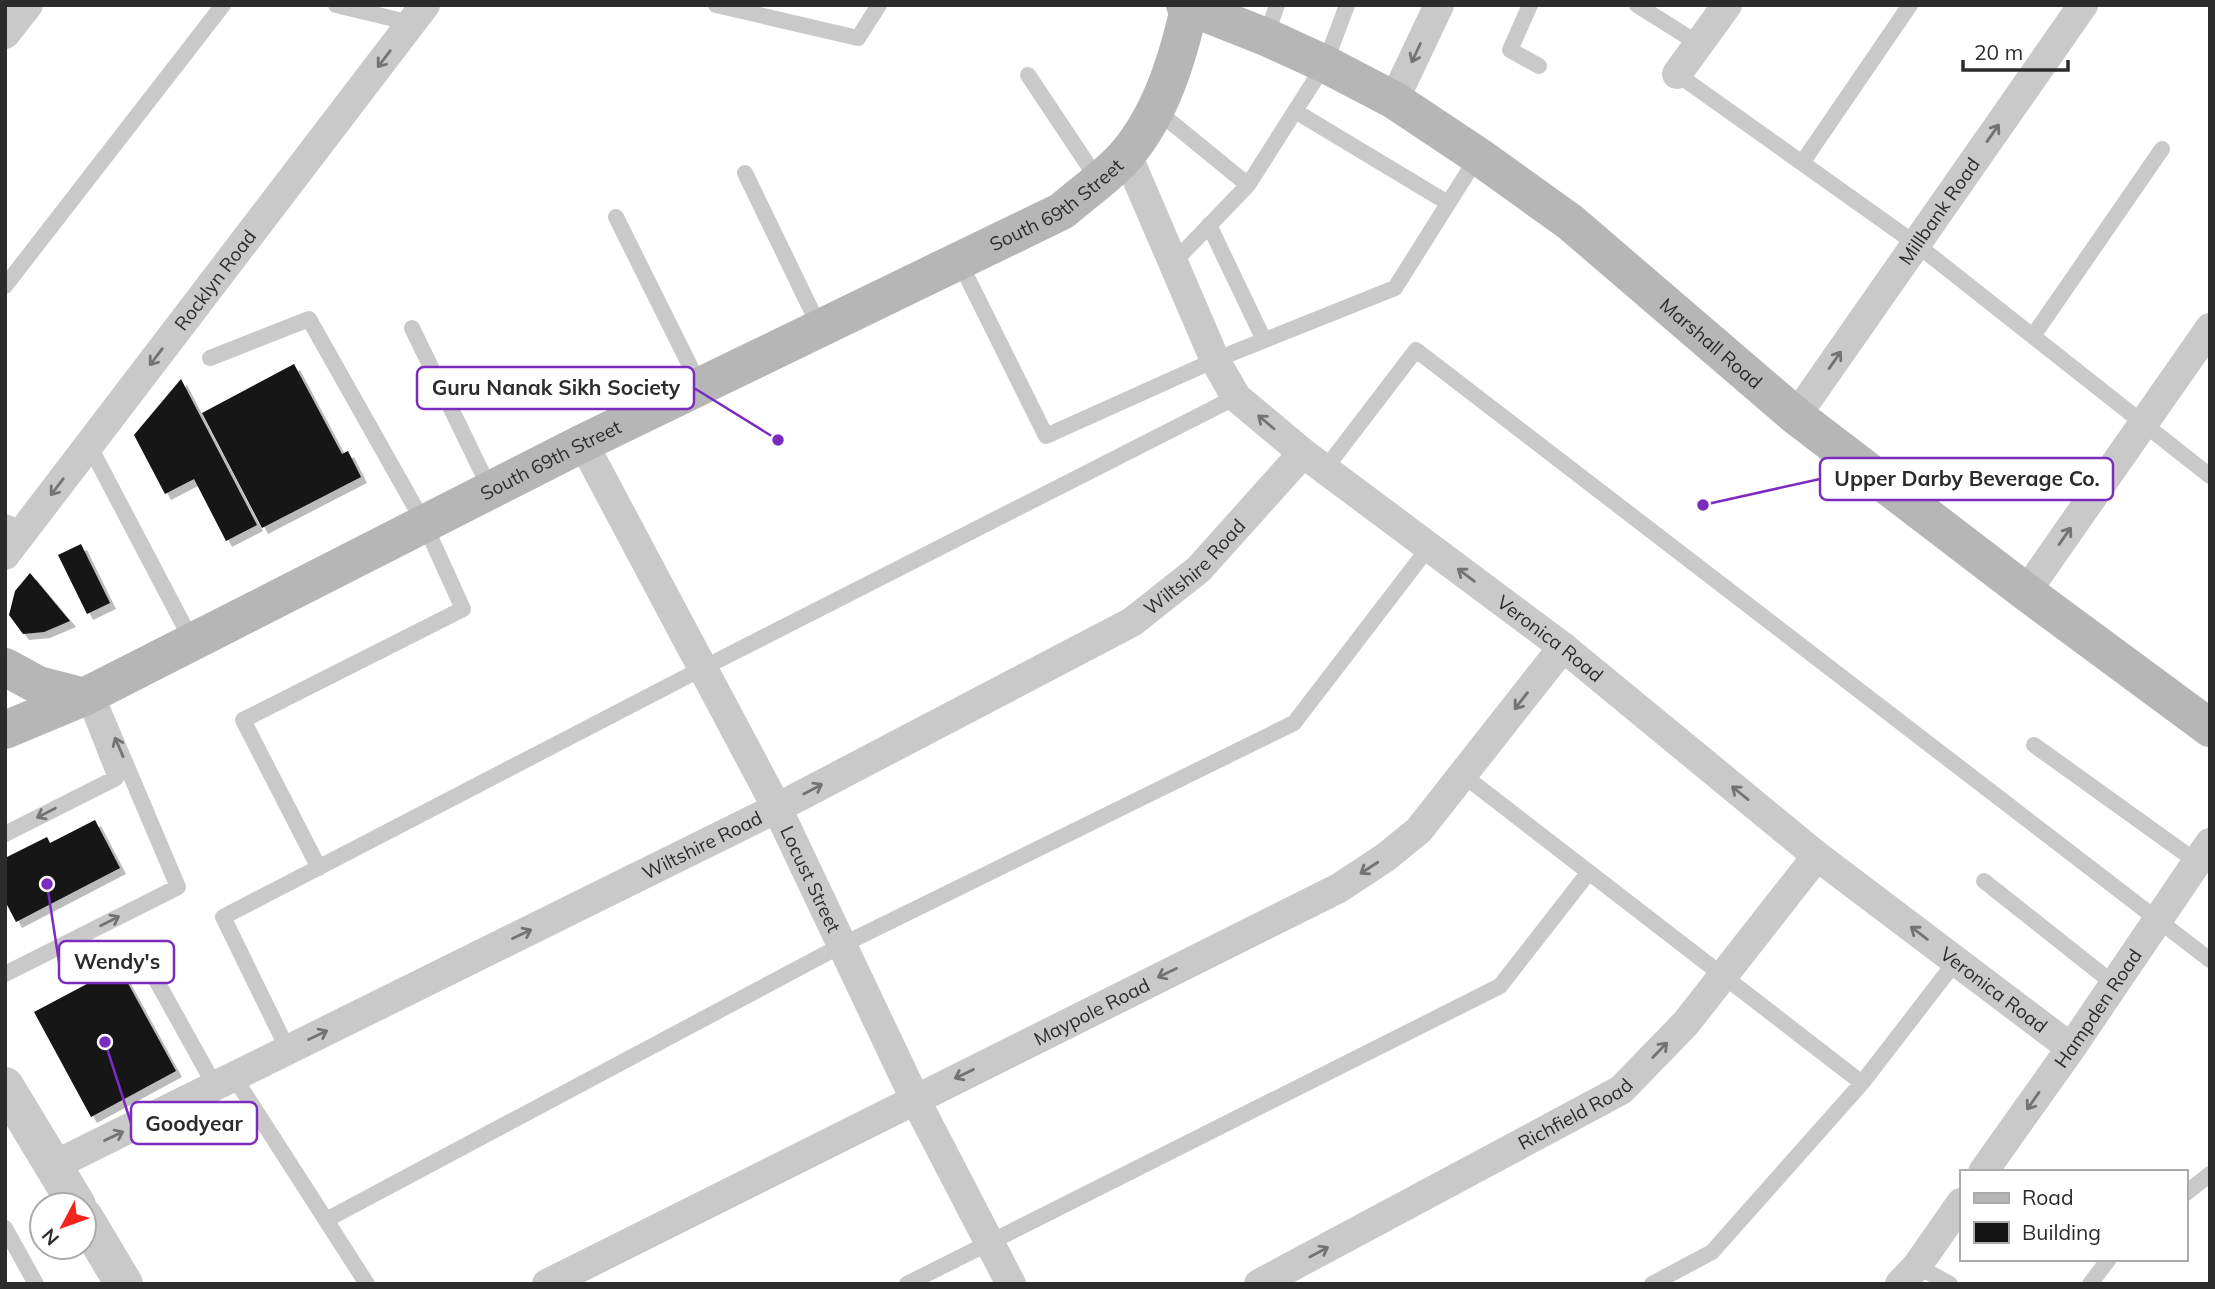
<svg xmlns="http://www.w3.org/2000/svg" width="2215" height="1289" viewBox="0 0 2215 1289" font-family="Mulish,sans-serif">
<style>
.building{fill:#131313;filter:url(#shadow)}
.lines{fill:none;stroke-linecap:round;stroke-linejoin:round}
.service{stroke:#c9c9c9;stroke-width:16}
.minor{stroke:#c9c9c9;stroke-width:30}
.tertiary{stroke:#c9c9c9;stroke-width:38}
.secondary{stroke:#b6b6b6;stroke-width:38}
.oneway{stroke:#737373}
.labels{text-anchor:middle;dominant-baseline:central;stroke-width:7;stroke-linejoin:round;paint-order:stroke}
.street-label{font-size:19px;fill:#2c2c2c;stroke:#fff}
.leader{fill:none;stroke:#7b2cbf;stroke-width:2.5}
.callout-dot{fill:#7b2cbf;stroke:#fff;stroke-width:2.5}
.callout{fill:#fff;stroke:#7b2cbf;stroke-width:2.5}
.callout-label{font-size:21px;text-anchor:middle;font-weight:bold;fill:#2c2c2c}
</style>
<defs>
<filter id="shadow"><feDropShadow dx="6" dy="6" stdDeviation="0" flood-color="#0004"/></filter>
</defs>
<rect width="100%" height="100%" fill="#fff"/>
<!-- building -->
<path class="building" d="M294,364l48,90 6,-3 13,26 -99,51 -60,-115z
M181,379l76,146 -31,16 -32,-62 -29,15 -31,-59z
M81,544l29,59 -23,11 -29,-59z
M30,573l40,48 -26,11 -21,2 -14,-19 6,-24z
M95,820l25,48 -104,54 -11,-21v-43l42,-21 3,6z
M119,967l57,104 -85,46 -57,-105z"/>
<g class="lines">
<!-- service -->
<path class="service" d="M336,5l75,18
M716,5l142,33 21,-33
M1530,5l-20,45 29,16
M1637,5l62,39
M1266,37l11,-32
M1677,74l239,170 294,232
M1028,75l70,105
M1155,109l93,76
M1295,111l153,92
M1802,163l108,-158
M745,173l75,155
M616,217l84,169
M1209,225l55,115
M959,261l87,175 169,-76 180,-72 83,-132
M1173,263l75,-78 77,-121 22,-59
M5,286l218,-281
M412,328l78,161
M2033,336l129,-187
M210,358l99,-39 115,204 39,86 -220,111 76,148
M89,445l103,196
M1325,469l91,-119 794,610
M5,522l20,8
M2034,745l163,117
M1463,775l399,308
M5,834l111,-56 -32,-81
M1984,881l130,103
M150,969l65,117
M5,974l173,-87 -83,-196
M288,1050l-65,-133 480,-249 533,-271
M234,1077l133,207
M2185,1194l25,-20
M326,1220l516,-275 452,-222 135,-176
M5,1228l31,56
M1917,1266l33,18
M907,1284l593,-298 89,-114
M1652,1284l60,-32 150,-169 94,-122
M2090,1284l19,-25"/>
<!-- minor -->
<g class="minor">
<path d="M5,34l23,-29"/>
<path d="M1677,74l50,-69"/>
<path d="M1394,100l45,-95"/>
<path id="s1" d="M1127,155l88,205 21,37 67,56 260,194 254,209 254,192"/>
<path id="s2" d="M1796,416l287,-411"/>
<path id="s3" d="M583,443l194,365 138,291 96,185"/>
<path id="s4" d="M5,555l420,-550"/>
<path d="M2026,592l184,-264"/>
<path id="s5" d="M53,1166l724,-358 355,-186 67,-53 104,-116"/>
<path id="s6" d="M1983,1172l88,-124 139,-205"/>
<path id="s7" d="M547,1284l792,-396 47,-31 33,-27 144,-183"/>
<path id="s8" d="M1259,1284l362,-194 65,-67 131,-167"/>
<path d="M1900,1284l17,-18 44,-63"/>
</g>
<!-- tertiary -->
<path class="tertiary" d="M5,1086l72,119
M84,1217l40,67"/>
<!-- secondary -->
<g class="secondary">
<path id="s9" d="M1185,5l81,32 59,27 69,36 84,56 92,66 226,194 230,176 184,136"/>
<path d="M5,667l33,18 46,12"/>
<path id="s10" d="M5,730l79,-33 499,-254 479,-232c18,-16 51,-39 65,-57 35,-42 51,-97 63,-149"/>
</g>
</g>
<!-- one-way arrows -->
<defs><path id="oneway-shaft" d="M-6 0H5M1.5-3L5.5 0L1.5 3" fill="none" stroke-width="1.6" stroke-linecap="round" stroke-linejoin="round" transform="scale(1.75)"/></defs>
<g class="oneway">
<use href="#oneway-shaft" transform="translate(1416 53) rotate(115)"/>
<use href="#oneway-shaft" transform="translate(384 59) rotate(127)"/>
<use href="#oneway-shaft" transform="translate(1993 133) rotate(-55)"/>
<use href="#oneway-shaft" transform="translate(156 357) rotate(127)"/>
<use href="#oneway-shaft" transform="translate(1835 360) rotate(-55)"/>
<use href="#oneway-shaft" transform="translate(1266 422) rotate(-140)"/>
<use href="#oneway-shaft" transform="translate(57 487) rotate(127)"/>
<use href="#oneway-shaft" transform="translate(2065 536) rotate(-55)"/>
<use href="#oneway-shaft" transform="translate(1466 575) rotate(-143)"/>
<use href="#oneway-shaft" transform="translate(1521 701) rotate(128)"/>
<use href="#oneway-shaft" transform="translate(119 747) rotate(-113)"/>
<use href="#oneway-shaft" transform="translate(813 789) rotate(-28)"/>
<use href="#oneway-shaft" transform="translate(1740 793) rotate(-141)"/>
<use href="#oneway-shaft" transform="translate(46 813) rotate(153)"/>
<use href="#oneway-shaft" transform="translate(1369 868) rotate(147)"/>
<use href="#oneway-shaft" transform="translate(110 921) rotate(-27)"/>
<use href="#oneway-shaft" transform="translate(1919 933) rotate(-143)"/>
<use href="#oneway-shaft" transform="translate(522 934) rotate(-26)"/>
<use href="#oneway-shaft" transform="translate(1167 973) rotate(154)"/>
<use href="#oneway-shaft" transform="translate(318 1035) rotate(-26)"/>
<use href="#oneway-shaft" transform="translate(1660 1050) rotate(-46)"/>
<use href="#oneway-shaft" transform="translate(964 1074) rotate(154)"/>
<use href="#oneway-shaft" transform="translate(2033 1101) rotate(125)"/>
<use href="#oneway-shaft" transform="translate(114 1136) rotate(-26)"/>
<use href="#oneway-shaft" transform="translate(1319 1252) rotate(-28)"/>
</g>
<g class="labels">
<!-- street labels -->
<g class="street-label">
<text stroke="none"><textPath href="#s10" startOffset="1176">South 69th Street</textPath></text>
<text stroke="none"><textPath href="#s2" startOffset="250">Millbank Road</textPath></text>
<text stroke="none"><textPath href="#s4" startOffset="346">Rocklyn Road</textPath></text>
<text stroke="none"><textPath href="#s9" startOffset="630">Marshall Road</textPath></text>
<text stroke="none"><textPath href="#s10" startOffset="609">South 69th Street</textPath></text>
<text stroke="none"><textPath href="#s5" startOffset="1292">Wiltshire Road</textPath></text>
<text stroke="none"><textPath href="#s1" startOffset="662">Veronica Road</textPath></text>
<text stroke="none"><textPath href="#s5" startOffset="724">Wiltshire Road</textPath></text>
<text stroke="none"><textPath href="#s3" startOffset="492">Locust Street</textPath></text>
<text stroke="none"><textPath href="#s1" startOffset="1228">Veronica Road</textPath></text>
<text stroke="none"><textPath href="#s6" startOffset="200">Hampden Road</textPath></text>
<text stroke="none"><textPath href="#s7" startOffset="609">Maypole Road</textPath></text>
<text stroke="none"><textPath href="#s8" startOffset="359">Richfield Road</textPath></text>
</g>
</g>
<!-- callouts -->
<path class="leader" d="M778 440L694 388M1703 505L1820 479M47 884L59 962M105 1042L131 1123"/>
<g class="callout-dot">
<circle cx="778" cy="440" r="7"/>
<circle cx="1703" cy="505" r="7"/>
<circle cx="47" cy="884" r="7"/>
<circle cx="105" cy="1042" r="7"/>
</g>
<g class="callout">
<rect x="417" y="367" width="277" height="42" rx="7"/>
<rect x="1820" y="458" width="293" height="42" rx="7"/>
<rect x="59" y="941" width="115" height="42" rx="7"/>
<rect x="131" y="1102" width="126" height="42" rx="7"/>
</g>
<g class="callout-label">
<text x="556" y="395">Guru Nanak Sikh Society</text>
<text x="1967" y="486">Upper Darby Beverage Co.</text>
<text x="117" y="969">Wendy's</text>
<text x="194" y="1131">Goodyear</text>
</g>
<!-- border -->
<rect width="2215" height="1289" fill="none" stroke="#2c2c2c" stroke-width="14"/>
<!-- legend -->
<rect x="1960" y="1170" width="228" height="91" fill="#ffffff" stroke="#ababab" stroke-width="2"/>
<rect x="1974" y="1193" width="35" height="10" fill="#b6b6b6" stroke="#ababab" stroke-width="2"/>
<text x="2022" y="1205" font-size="21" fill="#2c2c2c">Road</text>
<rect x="1974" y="1222" width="35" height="21" fill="#131313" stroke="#ababab" stroke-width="2"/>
<text x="2022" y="1240" font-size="21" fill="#2c2c2c">Building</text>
<!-- north arrow -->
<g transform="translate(63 1226) rotate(229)"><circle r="33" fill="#ffffff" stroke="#ababab" stroke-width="2"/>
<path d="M0-5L12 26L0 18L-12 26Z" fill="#f2261f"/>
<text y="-10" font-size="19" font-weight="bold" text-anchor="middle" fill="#2c2c2c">N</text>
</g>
<!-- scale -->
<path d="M1963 60v10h105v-10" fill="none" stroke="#2c2c2c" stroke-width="3.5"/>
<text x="1974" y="60" font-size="21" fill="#2c2c2c" stroke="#ffffff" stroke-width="5" paint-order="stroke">20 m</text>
</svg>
